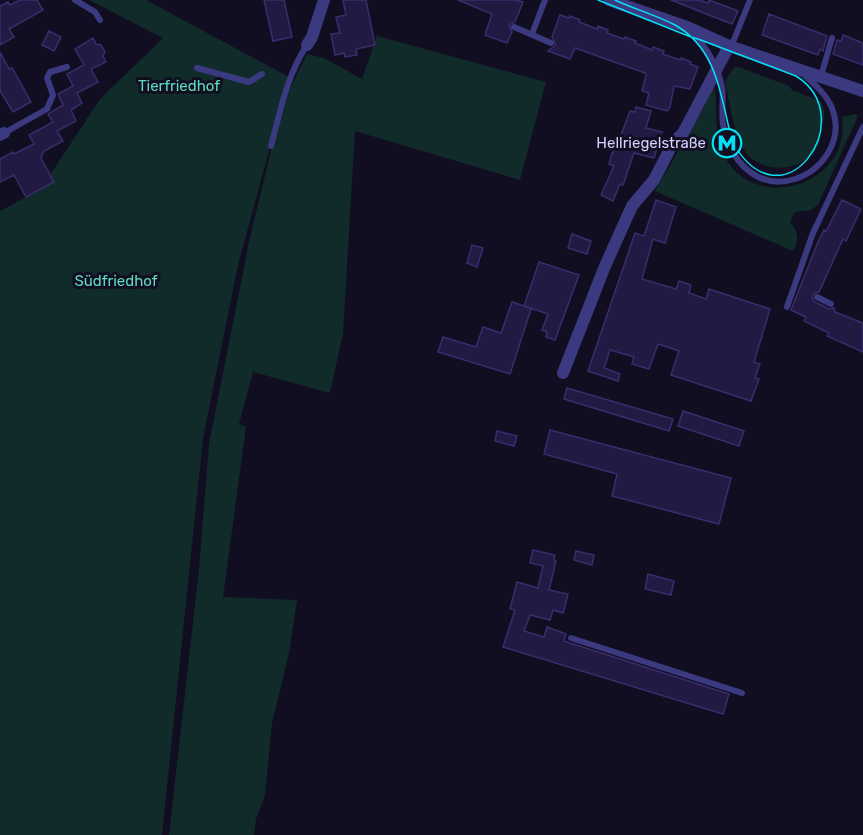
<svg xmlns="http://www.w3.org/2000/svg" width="863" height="835" viewBox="0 0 863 835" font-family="Rubik,sans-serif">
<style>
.green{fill:#112b2a}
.building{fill:#221a42;stroke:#392d6e;stroke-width:1.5}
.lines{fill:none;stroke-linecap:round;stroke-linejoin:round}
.service{stroke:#3b3a80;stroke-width:6}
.minor{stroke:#3b3a80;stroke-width:12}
.tram{stroke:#06e0f4;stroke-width:1.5}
.labels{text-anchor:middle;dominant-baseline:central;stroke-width:6;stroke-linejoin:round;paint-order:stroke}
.park-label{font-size:15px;fill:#5edcba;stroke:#110e22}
.poi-label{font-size:15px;fill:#d4d0fe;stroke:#110e22;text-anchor:end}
</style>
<rect width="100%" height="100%" fill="#110e22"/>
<!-- green -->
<path class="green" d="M89,0h57l143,77 -51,188 -35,173 -41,397h-162v-624l54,-29 -4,-7 50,-76 63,-61z
M377,36l169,46 -26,98 -165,-49 -12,202 -13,60 -77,-21 -14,52 7,3 -23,170 74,3 -8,53 -17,70 -7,72 -9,24 -2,16h-85l30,-266 10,-125 41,-207 22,-90 18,-58 17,-35 17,4 38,21z
M736,66l53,20 3,4 28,11c5,8 5,13 3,21 -3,11 -1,20 -9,30 -18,22 -57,21 -71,-4 -11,-19 -13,-46 -18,-67l7,-11z
M714,84c5,24 -2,49 10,72 32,59 128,29 118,-39l13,-3 3,2 -40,89 -7,5 -16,2 -5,10c8,10 10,18 3,29l-138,-60 48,-82z"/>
<!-- building -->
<path class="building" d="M20,0h17l6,10 -34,19 5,8 -14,8v-39l8,-4 2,3z
M264,0h20l8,37 -19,4z
M343,0h23l9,45 -19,4 1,6 -12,2 -1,-4 -9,2 -4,-21 9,-1 -4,-16 10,-2z
M458,0h58l7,2 -8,20 -6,3 3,7 -5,11 -22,-8 7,-21z
M671,0h28l9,3 1,-3 29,11 -6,13z
M769,14l58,22 -4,15 -3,-2 -2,6 -56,-20z
M560,15l9,3 1,-2 10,4 -1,2 18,7 1,-3 10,4 -1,3 17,6 1,-2 11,4 -1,2 17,7 1,-3 11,4 -1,3 17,6 1,-2 10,4 -1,2 8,3 -8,22 -16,-3 -4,21 -3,4 -21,-6 3,-12 -7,-2 4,-16 -1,-2 -70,-25 -5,11 -22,-8 8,-6 -4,-8z
M49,31l12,6 -7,14 -12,-6z
M843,35l20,8v22l-30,-11 4,-14 4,1z
M93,38l3,6 5,1 4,7 -2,4 3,6 -15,7 7,13 -21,11 5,10 -11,7 5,11 -19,10 6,10 -19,10 -3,7 13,24 -28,15 -12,-22 -14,7v-23l13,-7 1,2 20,-10 -5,-9 24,-13 -5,-8 15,-9 -5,-11 15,-8 -6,-12 17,-9 -9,-16z
M0,52l9,17 3,-1 19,34 -18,10 -13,-21z
M636,107l15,4 -5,17 16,4 -8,26 -20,-5 -11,32 -3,-1 -7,17 -12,-6 13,-29 -5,-2 3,-11h1l3,-11 2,1 12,-32 5,1z
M656,200l20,7 -11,36 -12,-4 -11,40 34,10 3,-8 12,4 -2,8 17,6 3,-10 61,20 -16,53 6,2 -5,14 4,1 -8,22 -80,-26 8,-24 -21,-7 -9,25 -17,-5 2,-7 -24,-7 -6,18 16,6 -2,7 -30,-10 47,-138 9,3z
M842,200l19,9 -15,32 -3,-2 -24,53 -5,1 -2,5 3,4 14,7 5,-1 1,4 28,11v29l-36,-16 2,-3 -25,-12 2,-4 -15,-7 27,-68 6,-12 2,1z
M572,234l19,7 -4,13 -19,-6z
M472,245l11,3 -6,19 -10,-4z
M539,262l40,13 -24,65 -9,-3 1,-5 -5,-2 6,-16 -24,-8 7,3 -21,65 -72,-22 5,-15 33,10 7,-20 18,6 11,-31 12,4z
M567,388l106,31 -4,12 -105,-32z
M683,411l61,20 -5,15 -61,-20z
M550,430l181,48 -12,46 -107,-28 5,-22 -73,-20z
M497,431l20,5 -3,10 -19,-5z
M533,550l22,5 -1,5 2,1 -7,29 19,4 -5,19 -10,-3 -3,10 -20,-5 -6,16 20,6 3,-10 19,7 -2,7 165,53 -6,20 -220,-67 12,-37 -5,-1 7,-27 21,6 5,-22 -13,-3z
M576,551l18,4 -2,10 -18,-5z
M648,574l26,7 -3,14 -26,-6z"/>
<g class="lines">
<!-- service -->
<path class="service" d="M75,0l20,12 5,8
M514,27l37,16
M692,32c14,15 26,34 30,55 2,12 -1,25 1,37 5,35 34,67 72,55 28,-9 48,-39 38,-68 -4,-14 -17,-26 -28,-35
M532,34l13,-34
M731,47l19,-47
M197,68l52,14 13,-8
M821,76l11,-38
M4,133l43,-24 6,-14 -6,-17 3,-6 17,-5
M271,146c9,-34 16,-71 36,-101
M817,297l14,7
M787,307l26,-74 50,-106
M571,638l171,55"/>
<!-- minor -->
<path class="minor" d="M609,0l78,27 42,19 134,45
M307,45l5,-8 12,-37
M0,135l4,-2
M563,373l42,-107 27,-60 22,-26 19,-37 10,-10 46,-87"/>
<!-- tram -->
<path class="tram" d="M598,0l5,2 88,35 7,2 98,37c67,42 -14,156 -64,65 -11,-43 -14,-92 -57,-116 -19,-10 -41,-16 -60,-25"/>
</g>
<!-- icons -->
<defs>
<g id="metro-ring" transform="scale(1.5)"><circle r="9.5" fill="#110e22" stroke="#06e0f4" stroke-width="1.5"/><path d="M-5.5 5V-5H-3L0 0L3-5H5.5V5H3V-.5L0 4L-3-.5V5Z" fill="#06e0f4"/></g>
</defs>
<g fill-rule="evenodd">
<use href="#metro-ring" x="727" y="143"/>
</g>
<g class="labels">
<!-- park labels -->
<g class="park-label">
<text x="179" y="86">Tierfriedhof</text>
<text x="116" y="281">Südfriedhof</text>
</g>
<!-- poi labels -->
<g class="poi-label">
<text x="706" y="143">Hellriegelstraße</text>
</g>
</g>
</svg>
